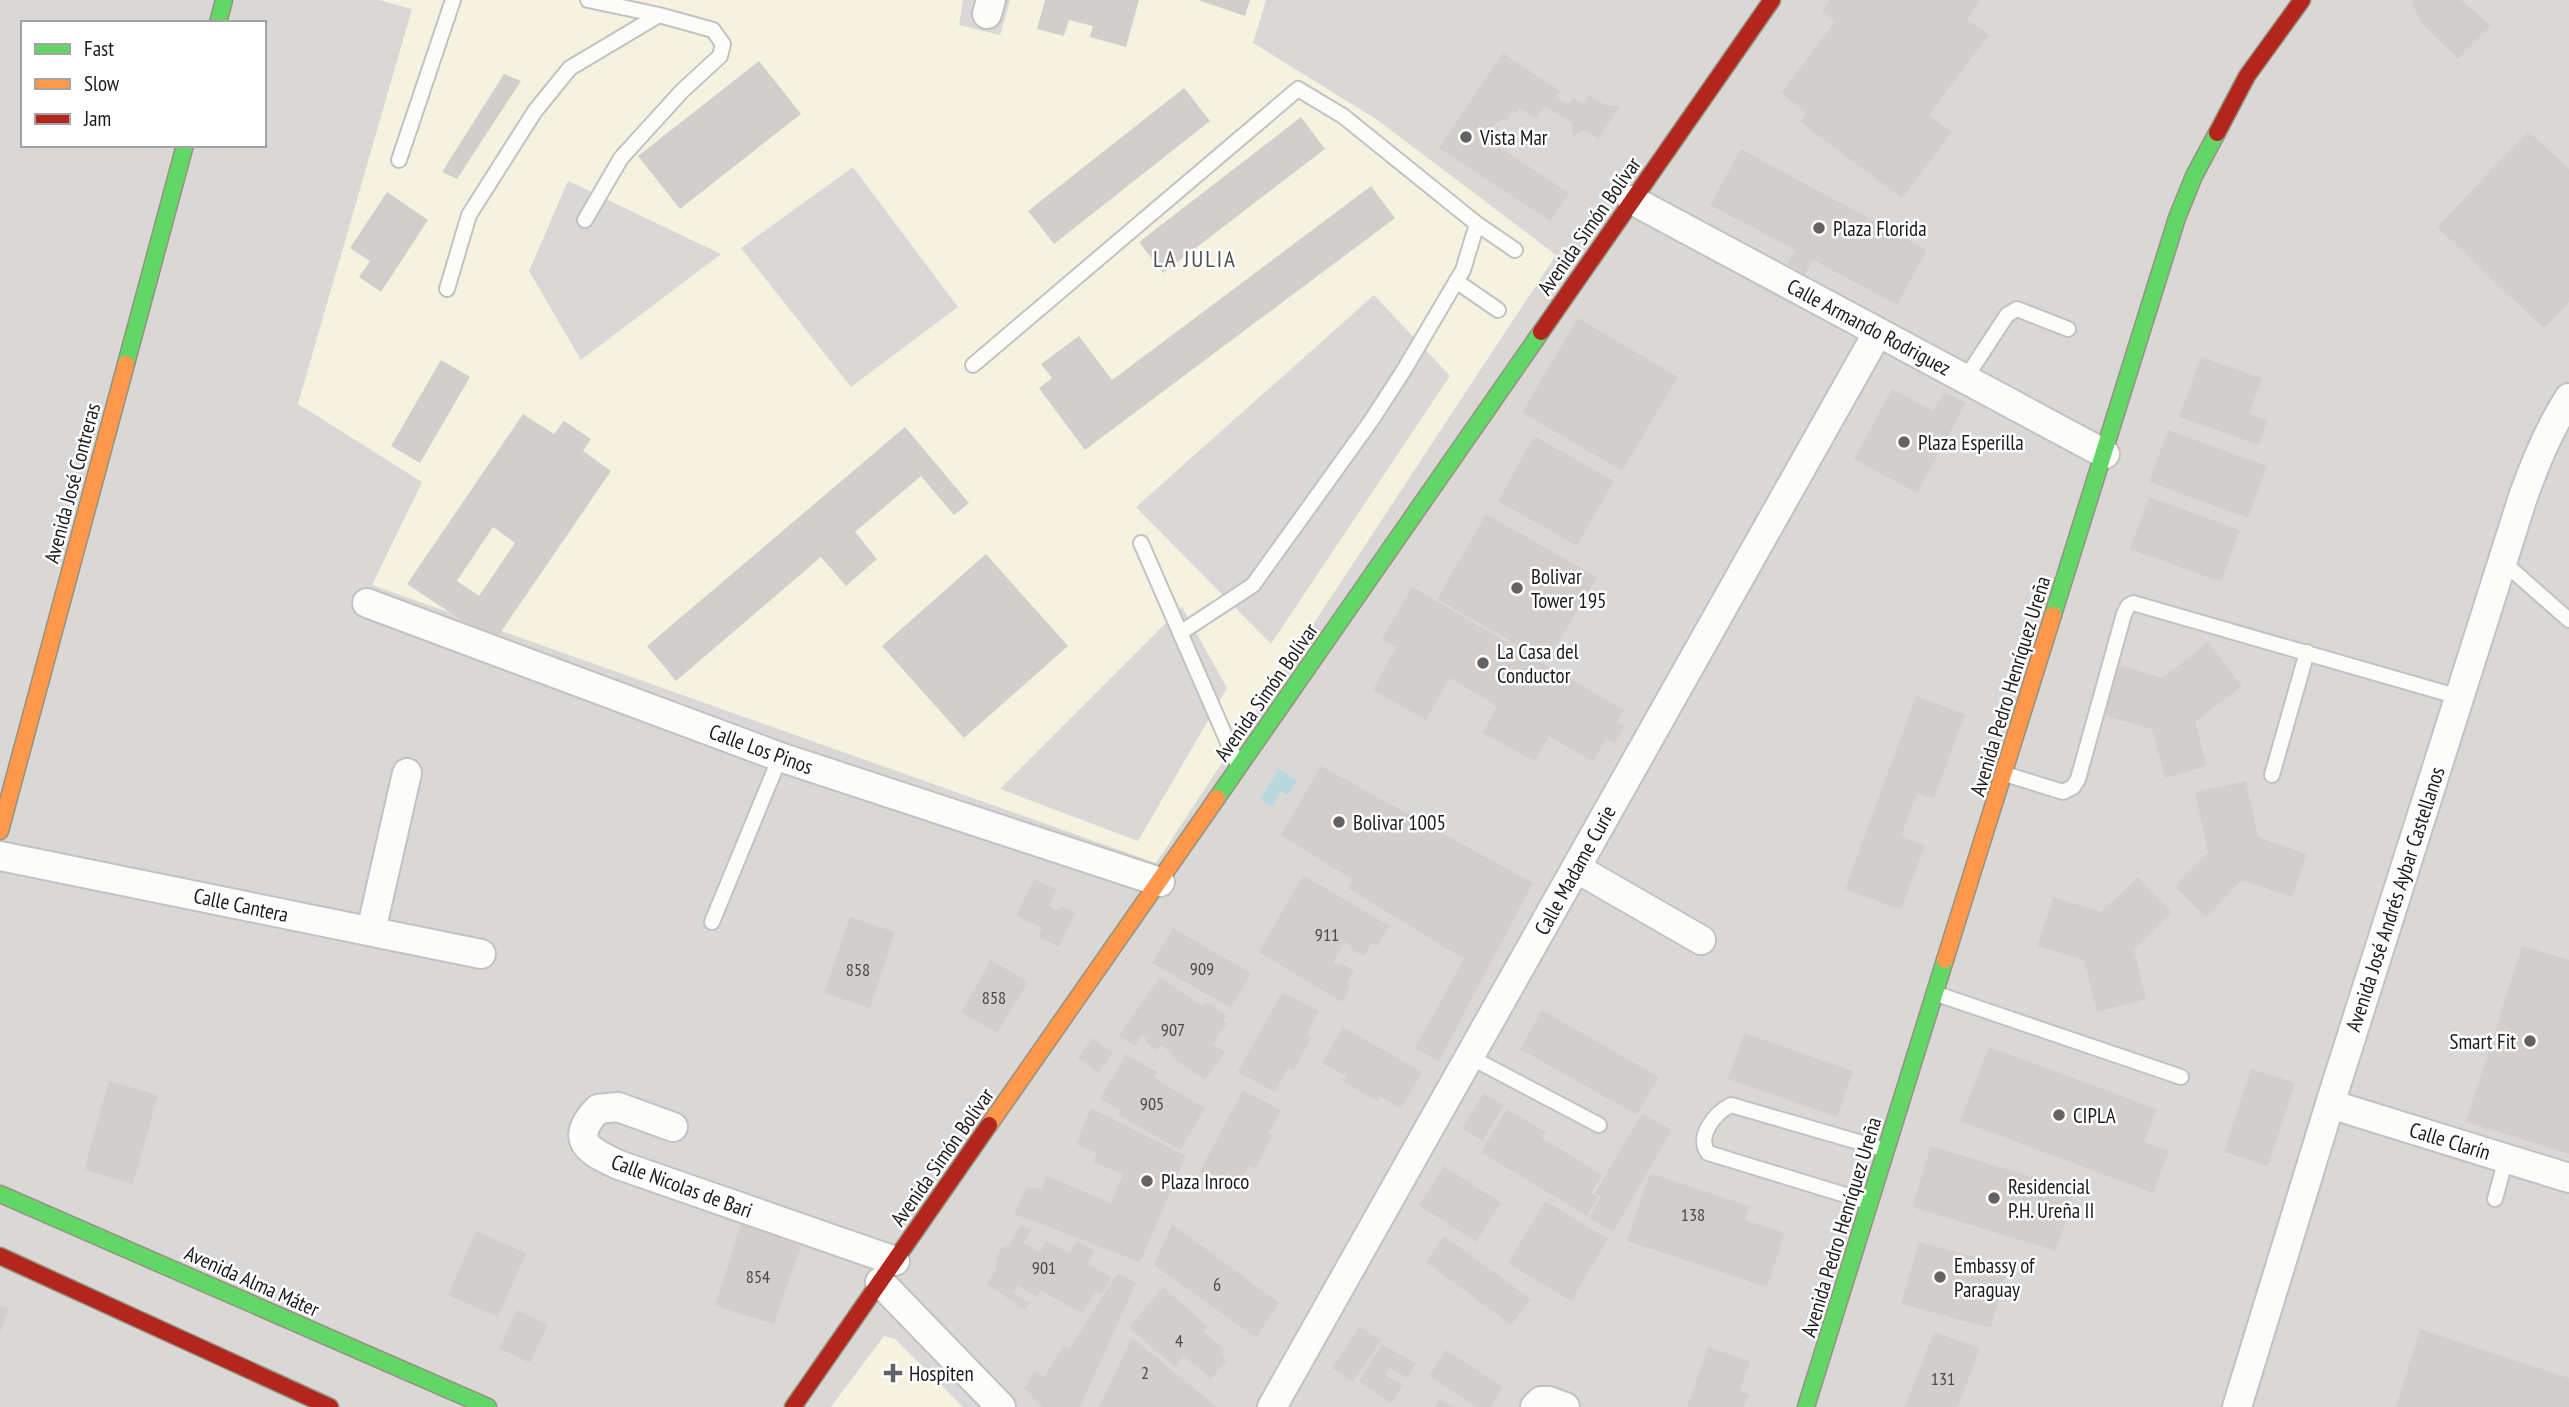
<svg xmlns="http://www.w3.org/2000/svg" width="2569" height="1407" viewBox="0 0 2569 1407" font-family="'PT Sans Narrow',sans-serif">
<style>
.residential{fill:#dad8d6;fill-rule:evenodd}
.education{fill:#f5f3df}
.religious{fill:#d9d8d6}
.water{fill:#b9d8de}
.building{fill:#d2cecc;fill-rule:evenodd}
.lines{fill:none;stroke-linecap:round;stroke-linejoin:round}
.lane-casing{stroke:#c3c2c1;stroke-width:18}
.street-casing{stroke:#c3c2c1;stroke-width:32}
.fast-casing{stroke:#94937d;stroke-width:19}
.slow-casing{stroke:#94937d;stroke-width:19}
.jam-casing{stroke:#94937d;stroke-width:19}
.lane{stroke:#fcfcfb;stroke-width:14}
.street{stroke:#fcfcfb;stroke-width:28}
.fast{stroke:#63d668;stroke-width:16}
.slow{stroke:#ff974d;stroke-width:16}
.jam{stroke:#b3261e;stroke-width:16}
.poi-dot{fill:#646362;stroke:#fff;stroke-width:2.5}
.labels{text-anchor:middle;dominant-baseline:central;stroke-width:5;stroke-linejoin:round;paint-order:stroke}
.number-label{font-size:18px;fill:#4a4848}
.poi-label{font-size:21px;fill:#1c1c1c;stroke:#fff;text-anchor:start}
.street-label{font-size:21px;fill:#1c1c1c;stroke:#fff}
.neighbourhood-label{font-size:23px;letter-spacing:2px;fill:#4f4f4f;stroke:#fff}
</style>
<rect width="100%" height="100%" fill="#ebe8e5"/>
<!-- residential -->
<path class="residential" d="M0,0h2569v1407h-2569zM23,23h241v122h-241z"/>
<!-- education -->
<path class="education" d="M379,0h584l-4,25 41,10 10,-35h256l-13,43 123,76 180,136 -400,608 -784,-278 50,-103 -124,-78 114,-395z
M884,1336l11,3 68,68h-132z"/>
<!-- religious -->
<path class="religious" d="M853,167l105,140 -107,80 -110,-139z
M568,181l153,73 -140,106 -52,-89z
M1374,295l76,81 -179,268 -135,-137z
M1907,373l37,19 -11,19 -36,-19z
M1873,379l19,10 -38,70 -19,-10z
M1182,607l45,81 -89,153 -138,-52z
M1341,670l237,134 -39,68 -242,-134z
M584,1256l213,93 -40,58h-174l-54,-22z"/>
<!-- water -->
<path class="water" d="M1279,769l18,12 -9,14 -7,-4 -9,16 -12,-8z"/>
<!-- building -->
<path class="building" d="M1045,0h94l-13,47 -36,-10 3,-11 -24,-6 -5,16 -27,-7z
M1198,0h52l-5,16z
M1830,0h151l-14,19 22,16 -60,80 23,17 -50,66 -102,-76 7,-9 -26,-20 54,-72 -13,-10z
M2414,0h47l30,26 -33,33 -35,-34 -11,-21z
M1503,53l57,38 -4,6 12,8 5,-7 10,6 6,-9 16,10 15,1 -22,33 -14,-9 -11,6 -1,-13 -28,-17 -8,13 -16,-11 -3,5 -4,-2 -7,10 -4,-2 -3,4 -3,-2 -10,17 83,55 -19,28 -111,-73z
M759,61l42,53 -121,95 -42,-53z
M504,74l17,7 -64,98 -15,-7z
M1184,88l26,33 -156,123 -26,-33z
M1301,117l24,32 -162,124 -24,-31z
M2528,131l41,38v133l-25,27 -107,-102z
M1741,149l186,101 -30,55 -84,-45 -8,14 -18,-10 8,-14 -85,-45z
M1371,186l24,32 -310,232 -46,-62 13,-10 -11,-14 38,-28 33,44z
M387,192l41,28 -47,72 -22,-15 11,-16 -20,-13z
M1578,318l100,59 -56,94 -100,-59z
M2201,357l61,21 -13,36 19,6 -9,25 -80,-28z
M441,360l29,17 -50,86 -29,-17z
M1892,389l41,22 11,-19 22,11 -49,90 -63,-34z
M523,414l31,20 10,-13 27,18 -8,12 28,20 -117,171 -87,-58zM493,527l22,16 -36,53 -22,-15z
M905,427l64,76 -15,12 -33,-39 -66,56 22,27 -31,27 -25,-29 -145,124 -29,-35z
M2168,430l99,36 -19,52 -99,-36z
M1534,436l80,45 -37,65 -79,-45z
M2149,497l91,33 -19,52 -91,-33z
M1486,514l111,63 -50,85 -110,-63z
M986,554l82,92 -104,92 -82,-92z
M1412,587l212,123 -7,12 8,4 -10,18 -9,-5 -13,23 -44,-26 -14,25 -52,-28 14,-27 -47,-28 -24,42 -53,-30 23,-43 -14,-8z
M2208,642l34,44 -47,36 12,44 -42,12 -13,-49 -49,-14 16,-50 43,13z
M1916,696l49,18 -31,85 -17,-6 -16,43 24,9 -24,65 -56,-21z
M1321,766l212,117 -94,178 -24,-13 49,-89 -116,-71 5,-8 -72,-45z
M2246,781l12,56 49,17 -15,43 -50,-17 -36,37 -31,-31 33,-33 -13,-61z
M1303,875l87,51 -13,20 -5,-3 -8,13 -14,-7 1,-3 -6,-4 -12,21 7,3 1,-3 13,8 -7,12 4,3 -9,16 -83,-50z
M2138,877l34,36 -38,36 12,50 -49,13 -13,-52 -47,-14 16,-49 48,15z
M1034,879l23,10 -8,17 9,5 3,-5 14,7 -16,34 -21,-10 4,-9 -26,-12z
M850,917l45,15 -25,76 -46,-15z
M1173,928l78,45 -20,35 -79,-45z
M2522,946l47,14v194l-103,-32z
M991,960l37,22 -31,51 -36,-21z
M1160,977l42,29 5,-4 20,14 -4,4 4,3 -14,21 12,8 -20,28 -34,-23 2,-3 -12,-9 -4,5 -11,-8 2,-3 -6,-4 -7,11 -16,-11z
M1282,992l37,19 -12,23 5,3 -19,34 -5,-3 -13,24 -37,-20z
M1542,1010l117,67 -22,38 -117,-66z
M1343,1027l79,45 -21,37 -22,-13 -2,5 -34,-19 3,-6 -24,-13z
M1744,1033l109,38 -16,46 -109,-38z
M1093,1038l20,15 -15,20 -20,-15z
M1989,1047l168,62 -13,33 25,9 -16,42 -193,-72z
M1126,1054l31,18 -3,5 10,7 41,24 -25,42 -61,-35 1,-5 -20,-11z
M2251,1069l44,14 -27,83 -44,-14z
M109,1081l49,14 -25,89 -49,-14z
M1243,1090l38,20 -12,23 4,2 -18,34 -6,-3 -12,24 -37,-19z
M1484,1093l20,12 -21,36 -21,-13z
M1091,1108l95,48 -46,106 -126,-48 13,-27 15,2 5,-13 64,27 12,-29 -30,-12 4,-9 -21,-9z
M1507,1109l39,23 -4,6 60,37 -11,17 7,5 -11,19 -106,-64z
M1642,1113l30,17 -59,102 -24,-14 12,-22 -6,-3z
M1931,1146l144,44 -19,61 -144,-44z
M1444,1166l57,37 -25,39 -57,-37z
M1650,1173l99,33 -4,14 40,13 -18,54 -140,-46z
M1545,1201l63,38 -37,62 -63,-38z
M741,1224l60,22 -27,78 -59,-18z
M1172,1224l107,79 -23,35 -102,-73z
M1021,1225l10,5 -8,13 17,9 6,-11 24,12 7,-12 18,10 -7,13 23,13 -9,18 -6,-3 -14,21 -41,-22 -4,6 -19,-12 -5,8 17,10 -5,7 -38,-26 9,-15 1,-14 5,-7 8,-4z
M476,1231l50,22 -28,64 -50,-22z
M1444,1236l87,63 -20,26 -85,-63z
M1919,1242l89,24 -17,62 -90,-24z
M1118,1273l18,10 -56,124h-38l-18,-18 11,-18 9,6 20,-32 5,4z
M1163,1287l44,39 -4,5 22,19 -4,4 6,7 -16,18 -27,-23 -9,11 -46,-40z
M0,1305l9,3 -9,25z
M517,1310l31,15 -18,38 -31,-15z
M1360,1326l21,15 -28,41 -21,-14z
M2420,1329l149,49v29h-173z
M1934,1332l46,16 -22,59h-53z
M1132,1338l85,69h-118z
M1382,1344l34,20 -9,14 -17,-10 -5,7 18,10 -11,18 -33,-21z
M1708,1347l42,14 -10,30 9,3 -5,13h-57z
M1446,1350l57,37 -12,20h-14l-48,-31z
M1440,1399l14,8h-19z"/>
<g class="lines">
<!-- lane casing -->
<g class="lane-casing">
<path id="lane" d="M399,160l54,-160
M585,220l36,-62 61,-67 38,-35 3,-12 -10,-14 -54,-15 -71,-15
M1477,224l38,26
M1456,281l42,29
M447,289l22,-74 66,-104 35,-43 89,-53
M973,365l325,-276 45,27 134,108 -14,46 -59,100 -33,51 -118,164 -73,48
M1965,379l42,-64 10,-6 51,20
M1141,543l96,220
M2502,561l67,59
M2005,774l58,18 10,-5 5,-8 46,-165 4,-8 5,-3 326,94
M2272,775l35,-123
M712,922l68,-165
M1937,994l244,83
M1470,1057l129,68
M2495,1199l11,-41
M1868,1202l-160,-49c-12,-17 7,-40 23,-48l155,45"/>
</g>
<!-- street casing -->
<g class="street-casing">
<path id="street" d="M987,14l4,-14
M1632,200l473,254
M367,603l413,154 380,125
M0,856l481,98
M1576,868l125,72
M371,931l36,-158
M2330,1104l239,74
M673,1127l-55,-20 -20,2c-30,31 -10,42 21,56l276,96
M880,1282l121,125
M1272,1407l606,-1075
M1535,1407l6,-6h8l16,6
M2237,1407l93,-303 193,-607c12,-34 26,-68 46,-99"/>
</g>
<!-- fast casing -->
<g class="fast-casing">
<path id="fast" d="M218,23l6,-23
M126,364l59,-219
M2053,615l124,-397 17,-42 23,-43
M1217,798l324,-466
M0,1194l488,213
M1806,1407l139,-447"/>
</g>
<!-- slow casing -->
<g class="slow-casing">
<path id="slow" d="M0,831l126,-467
M1945,960l108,-345
M989,1125l228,-327"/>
</g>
<!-- jam casing -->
<g class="jam-casing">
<path id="jam" d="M2217,133l30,-57 55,-76
M1541,332l231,-332
M0,1256l330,151
M793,1407l196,-282"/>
</g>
<!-- lane -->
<use href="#lane" class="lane"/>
<!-- street -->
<use href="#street" class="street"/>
<!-- fast -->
<use href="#fast" class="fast"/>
<!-- slow -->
<use href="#slow" class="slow"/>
<!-- jam -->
<use href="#jam" class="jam"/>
</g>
<!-- markers -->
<g class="poi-dot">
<circle cx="1466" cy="137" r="7"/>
<circle cx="1819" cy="228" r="7"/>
<circle cx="1904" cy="442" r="7"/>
<circle cx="1517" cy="588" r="7"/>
<circle cx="1483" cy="663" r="7"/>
<circle cx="1339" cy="822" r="7"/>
<circle cx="2530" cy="1041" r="7"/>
<circle cx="2059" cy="1115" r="7"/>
<circle cx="1147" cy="1181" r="7"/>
<circle cx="1994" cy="1198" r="7"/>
<circle cx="1940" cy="1277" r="7"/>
<path d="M889.5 1362.5h7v7h7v7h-7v7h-7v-7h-7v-7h7z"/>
</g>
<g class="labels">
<!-- number labels -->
<g class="number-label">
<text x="1327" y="934">911</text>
<text x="1202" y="968">909</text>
<text x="858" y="969">858</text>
<text x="994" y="997">858</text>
<text x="1173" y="1029">907</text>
<text x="1152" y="1103">905</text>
<text x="1693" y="1214">138</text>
<text x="1044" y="1267">901</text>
<text x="758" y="1276">854</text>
<text x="1217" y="1284">6</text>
<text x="1179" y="1340">4</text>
<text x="1145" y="1372">2</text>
<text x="1943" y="1378">131</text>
</g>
<!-- poi labels -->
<g class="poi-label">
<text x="1480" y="137">Vista Mar</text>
<text x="1833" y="228">Plaza Florida</text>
<text x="1918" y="442">Plaza Esperilla</text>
<text x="1531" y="576">Bolivar<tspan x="1531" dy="24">Tower 195</tspan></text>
<text x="1497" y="651">La Casa del<tspan x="1497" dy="24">Conductor</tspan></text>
<text x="1353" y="822">Bolivar 1005</text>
<text x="2516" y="1041" text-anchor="end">Smart Fit</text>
<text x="2073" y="1115">CIPLA</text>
<text x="1161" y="1181">Plaza Inroco</text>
<text x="2008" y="1186">Residencial<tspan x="2008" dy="24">P.H. Ureña II</tspan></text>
<text x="1954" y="1265">Embassy of<tspan x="1954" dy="24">Paraguay</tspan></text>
<text x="909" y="1373">Hospiten</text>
</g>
<!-- street labels -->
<g class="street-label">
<text transform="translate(1589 226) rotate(-55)">Avenida Simón Bolívar</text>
<text transform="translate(1869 327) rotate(28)">Calle Armando Rodriguez</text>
<text transform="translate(72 483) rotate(-75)">Avenida José Contreras</text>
<text transform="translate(2010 686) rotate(-73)">Avenida Pedro Henríquez Ureña</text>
<text transform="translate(1266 692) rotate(-55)">Avenida Simón Bolívar</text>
<text transform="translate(761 749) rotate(20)">Calle Los Pinos</text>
<text transform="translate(1575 870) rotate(-61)">Calle Madame Curie</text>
<text transform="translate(2395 899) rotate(-72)">Avenida José Andrés Aybar Castellanos</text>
<text transform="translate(241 905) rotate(12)">Calle Cantera</text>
<text transform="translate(2450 1141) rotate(17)">Calle Clarín</text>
<text transform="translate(942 1157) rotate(-55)">Avenida Simón Bolívar</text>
<text transform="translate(682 1186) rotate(20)">Calle Nicolas de Bari</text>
<text transform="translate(1841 1227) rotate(-73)">Avenida Pedro Henríquez Ureña</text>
<text transform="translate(252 1281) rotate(24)">Avenida Alma Máter</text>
</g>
<!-- neighbourhood labels -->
<g class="neighbourhood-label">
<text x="1195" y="258">LA JULIA</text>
</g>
</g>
<!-- legend -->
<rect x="21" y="21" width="245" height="126" fill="#ffffff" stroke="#a4a4a4" stroke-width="2"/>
<rect x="35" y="44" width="35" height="10" fill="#63d668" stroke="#a4a4a4" stroke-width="2"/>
<text x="84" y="56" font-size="21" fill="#1c1c1c">Fast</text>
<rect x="35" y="79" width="35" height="10" fill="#ff974d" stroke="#a4a4a4" stroke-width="2"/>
<text x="84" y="91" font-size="21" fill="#1c1c1c">Slow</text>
<rect x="35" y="114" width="35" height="10" fill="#b3261e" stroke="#a4a4a4" stroke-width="2"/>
<text x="84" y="126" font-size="21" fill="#1c1c1c">Jam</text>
</svg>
